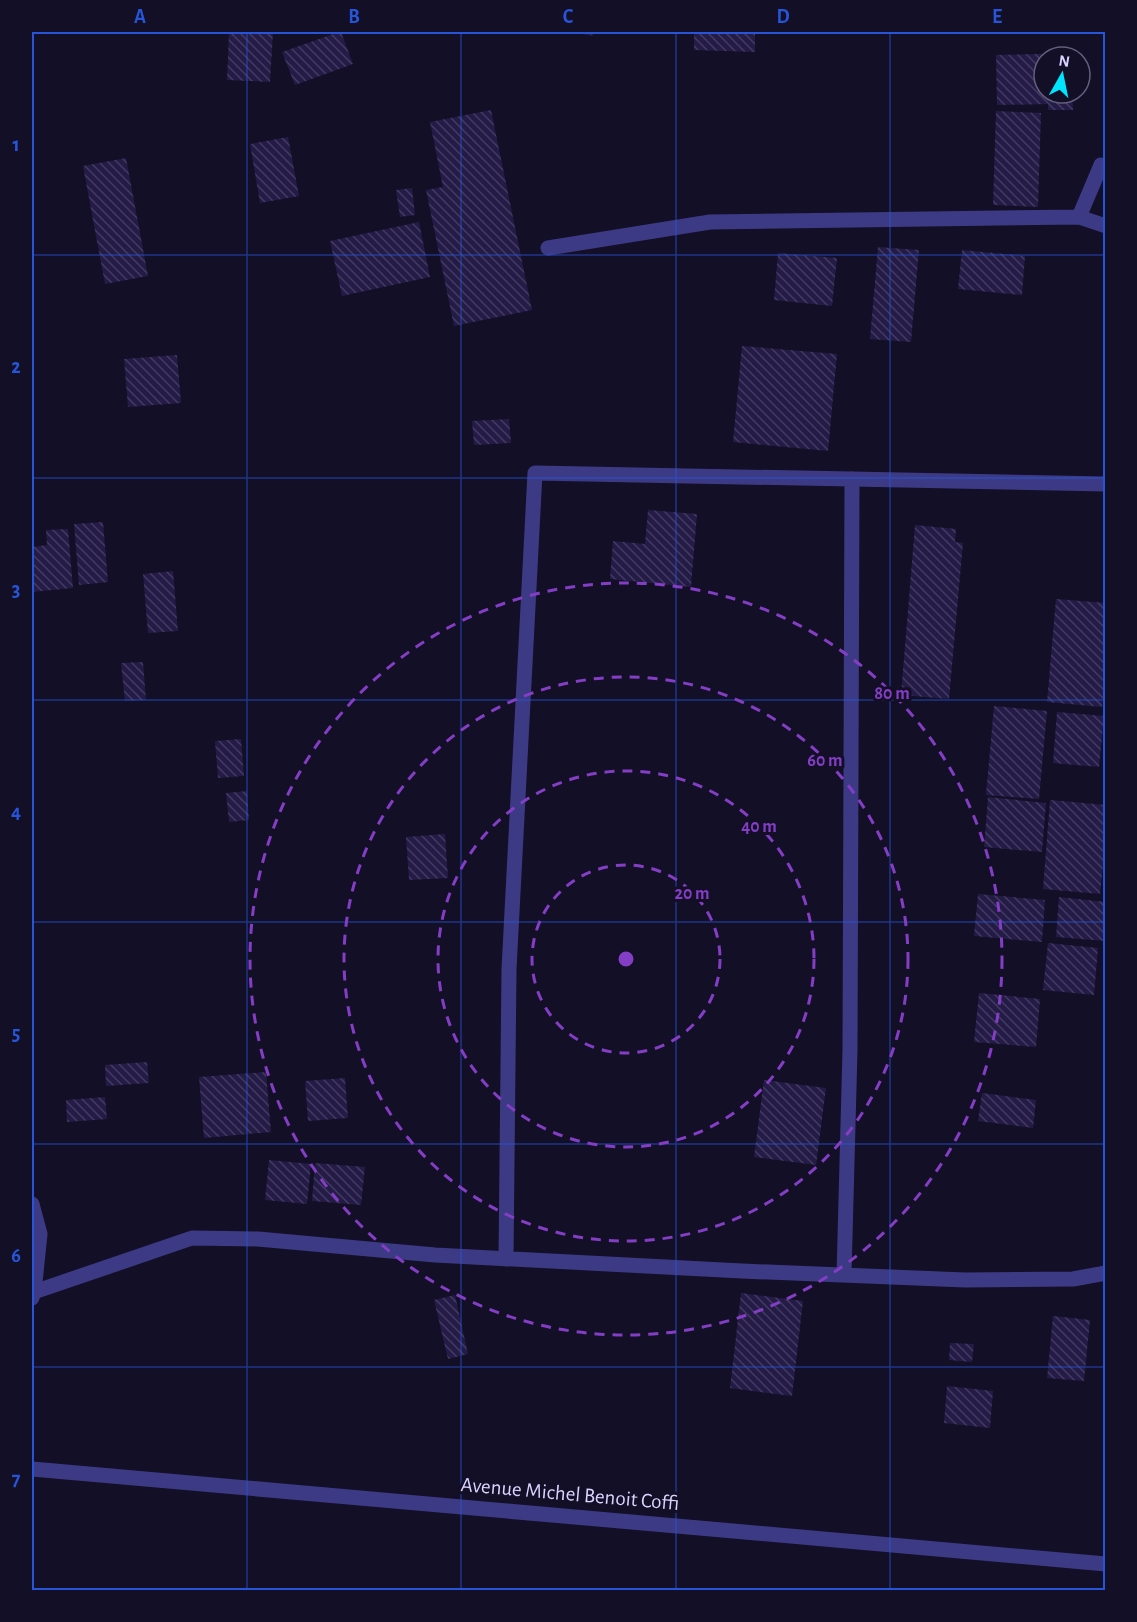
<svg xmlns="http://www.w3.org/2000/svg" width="1137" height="1622" viewBox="0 0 1137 1622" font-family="'Alegreya Sans',sans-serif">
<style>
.building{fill:url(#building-back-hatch)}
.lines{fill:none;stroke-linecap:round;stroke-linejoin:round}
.minor{stroke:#3d3a85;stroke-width:15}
.grid{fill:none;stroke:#2655da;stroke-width:1.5;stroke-opacity:0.55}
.ring{fill:none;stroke:#843dc5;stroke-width:3;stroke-dasharray:10 8}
.labels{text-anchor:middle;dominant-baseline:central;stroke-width:6;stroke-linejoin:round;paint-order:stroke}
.street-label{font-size:21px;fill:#d9d4ff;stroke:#130f26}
.centre{fill:#843dc5;stroke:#130f26;stroke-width:3}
.ring-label{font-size:18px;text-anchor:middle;font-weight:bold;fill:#843dc5;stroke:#130f26;stroke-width:6;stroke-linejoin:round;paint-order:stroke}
.neatline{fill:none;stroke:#2655da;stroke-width:2}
.grid-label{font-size:20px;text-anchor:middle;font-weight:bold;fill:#2655da}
</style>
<defs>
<pattern id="building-back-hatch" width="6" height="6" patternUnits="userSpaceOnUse" patternTransform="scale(1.5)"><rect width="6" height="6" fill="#241b47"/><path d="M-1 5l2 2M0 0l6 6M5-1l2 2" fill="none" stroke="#433b63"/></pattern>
</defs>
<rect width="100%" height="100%" fill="#130f26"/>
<!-- building -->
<path class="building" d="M229,32h44l-3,50 -43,-2z
M339,32h2l12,32 -58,21 -13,-33z
M575,32h18l-1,4z
M694,32h61v20l-61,-2z
M1080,53l1,4h-37v36h28l1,17h-25v-6l-51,1 -1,-50z
M491,110l41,200 -78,16 -28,-136 17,-3 -13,-65z
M996,111l45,2 -3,94 -45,-2z
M288,137l11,59 -39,7 -10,-59z
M126,158l22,118 -43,8 -22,-118z
M412,188l3,27 -15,2 -4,-27z
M419,222l11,55 -88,19 -12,-55z
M878,247l41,3 -8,92 -41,-3z
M962,250l63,6 -3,39 -64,-6z
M778,253l59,5 -5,48 -58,-6z
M742,346l95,8 -9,97 -95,-9z
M177,355l4,48 -53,4 -4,-48z
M509,419l2,24 -37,2 -2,-24z
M648,510l49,4 -6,73 -81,-8 3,-38 32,3z
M103,522l5,60 -29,3 -5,-61z
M915,525l41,4 -1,13 8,1 -14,156 -48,-4z
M68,529l5,59 -41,4v-45l15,-2 -1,-15z
M173,571l5,60 -30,2 -5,-59z
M1056,599l50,4v64l-4,40 -55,-5z
M143,662l3,38 -21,1 -4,-38z
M994,706l53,5 -8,88 -53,-4z
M1057,712l47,4 -5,51 -46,-4z
M241,739l3,37 -26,2 -3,-37z
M247,791l2,29 -20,2 -3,-29z
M988,797l58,6 -4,49 -58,-5z
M1050,800l56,5v30l-6,59 -57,-5z
M445,834l3,44 -39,2 -3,-43z
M978,894l67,6 -3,42 -68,-6z
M1059,897l47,5v39l-50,-4z
M1048,943l50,5 -4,47 -51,-5z
M979,993l61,6 -4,48 -62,-5z
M147,1062l2,21 -43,3 -1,-21z
M266,1072l5,60 -67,6 -5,-61z
M345,1078l3,40 -40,3 -3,-40z
M764,1080l62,8 -10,77 -62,-8z
M982,1093l54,7 -3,28 -55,-7z
M105,1097l2,22 -40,3 -1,-22z
M269,1160l42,4 -4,40 -42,-4z
M315,1163l50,4 -4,38 -49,-4z
M741,1293l62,8 -11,95 -62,-8z
M455,1295l13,59 -20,5 -14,-59z
M1053,1316l37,4 -6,61 -37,-3z
M950,1343l24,1 -2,18 -23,-2z
M947,1386l46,5 -3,37 -46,-5z"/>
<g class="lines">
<!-- minor -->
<path class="minor" d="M1079,217l27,9
M548,248l162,-26 369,-5 22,-52 5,1
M32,1204l8,30 -6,58 -2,6
M506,1259l3,-290 26,-496 571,11
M844,1275l6,-225 2,-571
M34,1292l158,-54 66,1 177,16 307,16 223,9 108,-1 33,-6
M32,1469l1074,95"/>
</g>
<!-- grid -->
<path class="grid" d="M247,32v1558M461,32v1558M676,32v1558M890,32v1558M32,255h1074M32,478h1074M32,700h1074M32,922h1074M32,1144h1074M32,1367h1074"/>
<!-- distance rings -->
<g class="ring">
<circle cx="626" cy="959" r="94"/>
<circle cx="626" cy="959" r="188"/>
<circle cx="626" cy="959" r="282"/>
<circle cx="626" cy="959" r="376"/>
</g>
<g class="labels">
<!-- street labels -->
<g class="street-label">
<text transform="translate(570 1494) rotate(5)">Avenue Michel Benoit Coffi</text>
</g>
</g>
<circle cx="626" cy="959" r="9" class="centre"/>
<g class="ring-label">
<text x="892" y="699">80 m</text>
<text x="825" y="766">60 m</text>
<text x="759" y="832">40 m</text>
<text x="692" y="899">20 m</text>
</g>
<!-- border -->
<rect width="1137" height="1622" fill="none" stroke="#130f26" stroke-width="66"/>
<!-- north arrow -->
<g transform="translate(1062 75) rotate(9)"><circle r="28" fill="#130f26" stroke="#625e7d" stroke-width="1.5"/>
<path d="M0-4.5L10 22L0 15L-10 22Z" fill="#00e5ff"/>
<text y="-9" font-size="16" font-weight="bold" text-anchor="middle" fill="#d9d4ff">N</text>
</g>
<rect x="33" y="33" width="1071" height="1556" class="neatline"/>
<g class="grid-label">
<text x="140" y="23">A</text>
<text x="354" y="23">B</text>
<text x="568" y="23">C</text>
<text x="783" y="23">D</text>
<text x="997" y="23">E</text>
<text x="16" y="151">1</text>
<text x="16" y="373">2</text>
<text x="16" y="596">3</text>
<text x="16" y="818">4</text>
<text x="16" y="1040">5</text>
<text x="16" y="1262">6</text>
<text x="16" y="1485">7</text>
</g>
</svg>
